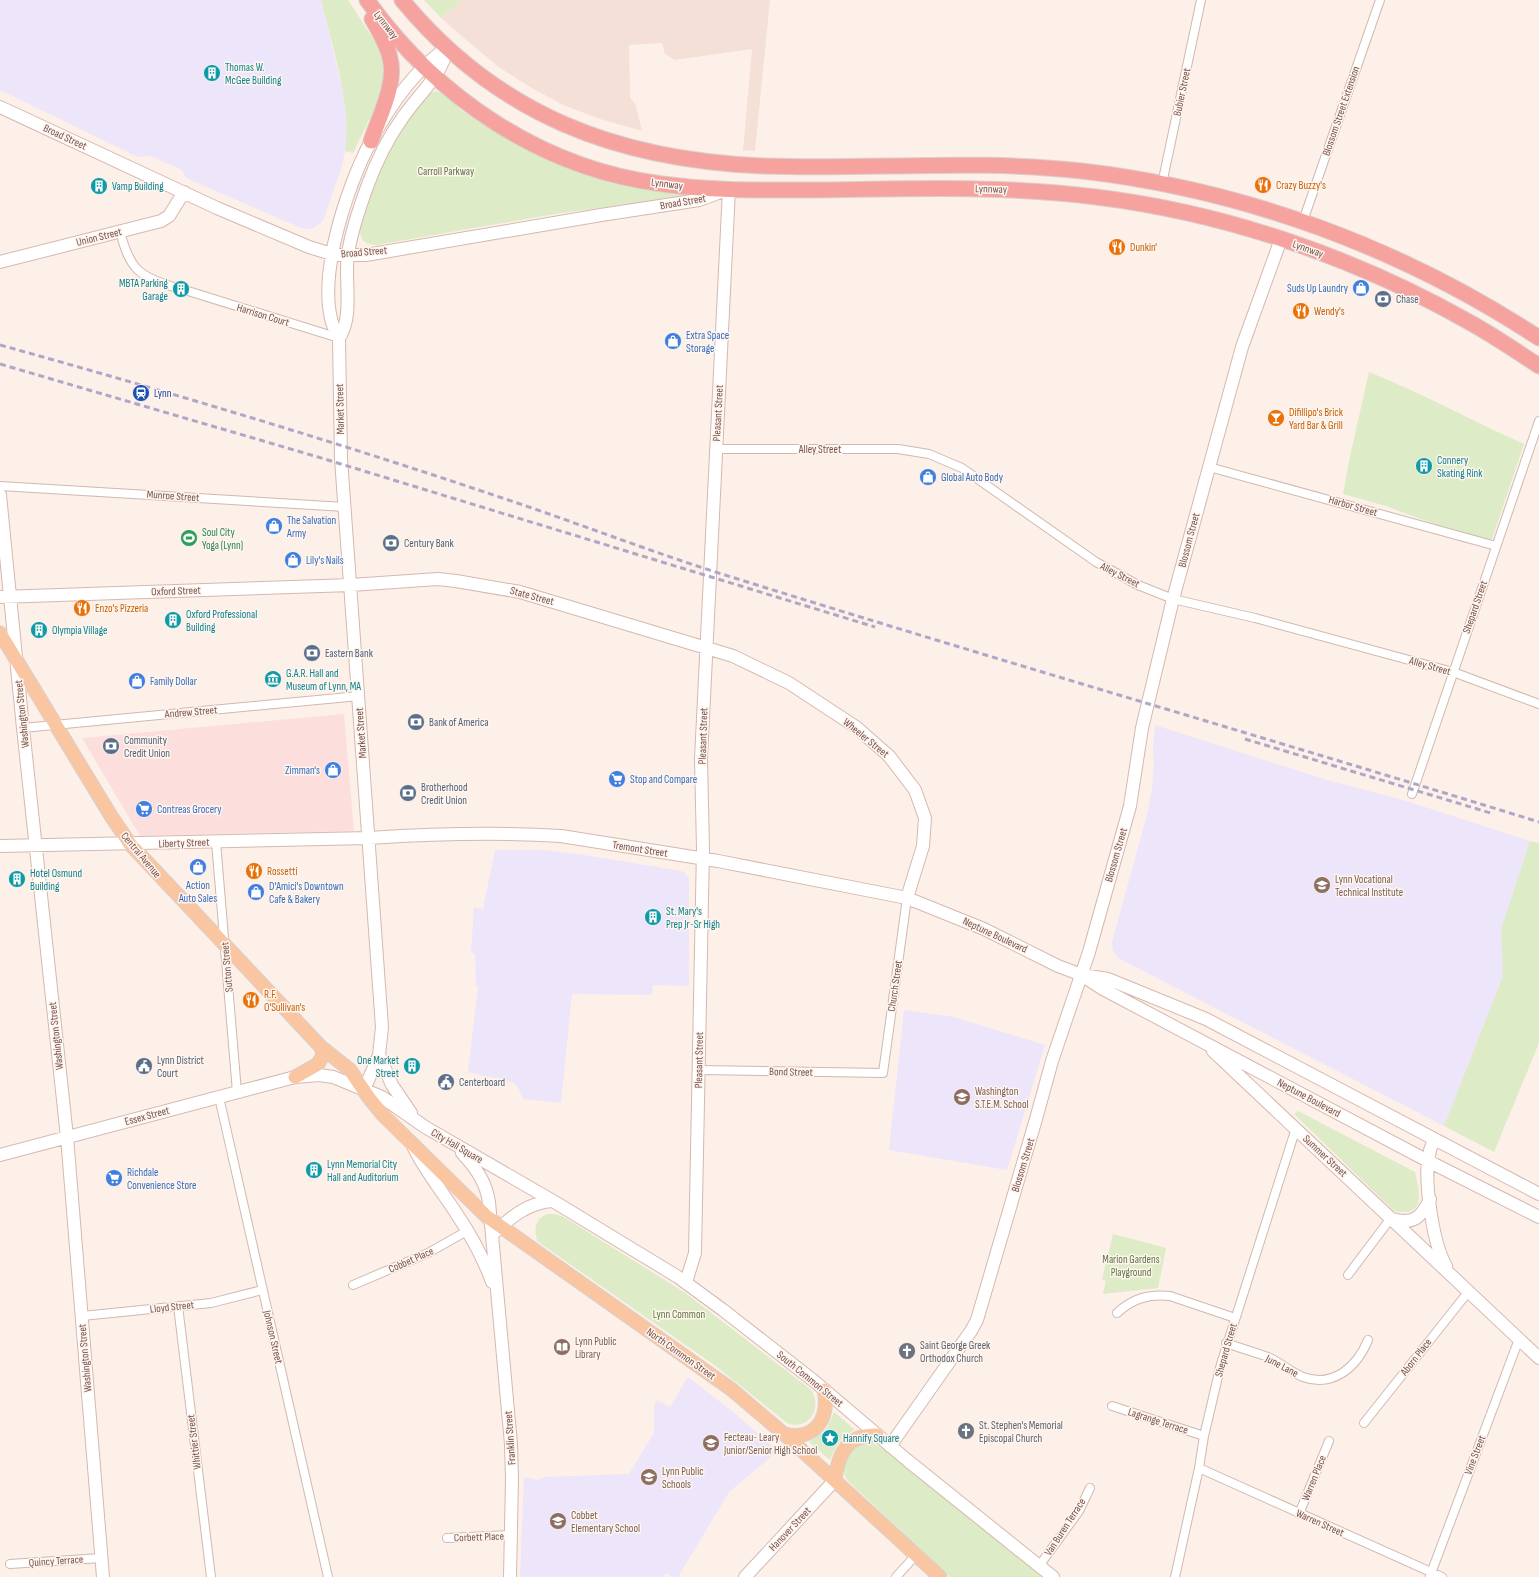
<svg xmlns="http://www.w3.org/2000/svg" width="1539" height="1577" viewBox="0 0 1539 1577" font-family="'Sofia Sans Condensed',sans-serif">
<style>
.residential{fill:#f4e0d7}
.commercial{fill:#fcdfdc}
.education{fill:#ede5f9}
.green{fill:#ddebc6}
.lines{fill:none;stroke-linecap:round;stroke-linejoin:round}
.street-tunnel{stroke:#dbc8c1;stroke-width:8;stroke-dasharray:8 4;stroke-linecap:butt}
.street-casing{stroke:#d1b8b0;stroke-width:10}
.secondary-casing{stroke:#d6b8b0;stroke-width:14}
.primary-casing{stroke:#d9cfcd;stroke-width:15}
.highway-casing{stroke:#d9cfcd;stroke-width:17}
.street{stroke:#fff;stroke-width:8}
.secondary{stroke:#fff;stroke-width:12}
.primary{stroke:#fac6a2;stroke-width:13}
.highway{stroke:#f6a3a0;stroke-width:15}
.rail{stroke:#b0a6c7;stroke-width:3;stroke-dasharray:6 4;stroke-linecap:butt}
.labels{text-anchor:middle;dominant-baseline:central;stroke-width:3;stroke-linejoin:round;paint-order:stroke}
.street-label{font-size:11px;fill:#77524c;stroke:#fff5ef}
.culture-label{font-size:11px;fill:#0d838f;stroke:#fff5ef;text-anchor:start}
.park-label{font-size:11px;fill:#5d7741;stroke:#fff5ef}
.food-label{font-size:11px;fill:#c56008;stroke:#fff5ef;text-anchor:start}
.shop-label{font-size:11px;fill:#366cbe;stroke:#fff5ef;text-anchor:start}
.service-label{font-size:11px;fill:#4e5e75;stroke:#fff5ef;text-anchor:start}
.transit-label{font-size:11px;fill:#164399;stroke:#fff5ef;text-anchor:start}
.leisure-label{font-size:11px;fill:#27864d;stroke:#fff5ef;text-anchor:start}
.education-label{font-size:11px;fill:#785e54;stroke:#fff5ef;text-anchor:start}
.worship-label{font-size:11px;fill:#5b616d;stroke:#fff5ef;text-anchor:start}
</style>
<rect width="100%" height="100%" fill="#fcf0e8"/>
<!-- residential -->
<path class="residential" d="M462,0h308l-15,151 -12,-1 9,-101 -77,11 -10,-6 -3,-11 -33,2 1,52 6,9 6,25 -42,-12 -37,-14 -33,-18 -30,-19 -28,-23 -31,-27z"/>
<!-- commercial -->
<path class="commercial" d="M344,714l10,117 -214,5 -58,-98z"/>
<!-- education -->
<path class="education" d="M0,0h321l22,92 4,36v11l-5,27 -19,55 -11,8 -11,-1 -115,-50 -4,-8 -31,-14 -13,1 -138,-67z
M1155,725l172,55 76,20 127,41 -29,88 2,47 -59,150 -326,-168 -5,-7 -1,-9 35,-127 5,-27 2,-21 -1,-19z
M495,850h48l41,5 97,16 4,2 4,6v107l-36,-1 -1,10 -80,-1 -11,109 -37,-4 -9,-16 -47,-11 10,-85 -2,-1 -1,-32 -4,-2 3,-45 9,2z
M904,1010l50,7 91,28 -38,125 -118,-20z
M688,1377l45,35 45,39 -49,41 -51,85h-7l-4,-4 -4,4h-143l4,-100 14,3 8,-3 83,-3 25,-41v-27l3,-6 13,7z"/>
<!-- green -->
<path class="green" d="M321,0h27l33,51 4,12 -1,26 -31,64 -8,-2c7,-47 -13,-105 -24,-151z
M424,0h38l-21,18z
M434,91c11,2 19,12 27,19 13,9 27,18 41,26 60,35 125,54 194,58v1l-141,19 -179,31c-10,0 -16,-5 -16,-15 9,-31 20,-63 36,-91 10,-16 22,-31 33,-45z
M1369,372c53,21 103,49 155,72l-34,101 -104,-39 -43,-12 6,-33z
M1530,841l9,2v200l-45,109 -50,-26 59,-150 -2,-47z
M1298,1111l117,61c2,9 4,17 4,26 0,14 -15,17 -26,12l-99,-96z
M547,1214h7l8,2 122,76 126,97c14,17 -1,43 -23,34l-70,-56 -180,-126c-2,-12 -4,-20 10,-27z
M1113,1234l53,14 -8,40 -55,6 3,-13 -4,-2z
M834,1412l21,18c-16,8 -18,15 -25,30l-21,-18 13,-9 5,-5z
M866,1442l7,1 8,4 161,130h-92l-103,-97c-10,-17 3,-33 19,-38z"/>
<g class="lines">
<!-- street-tunnel -->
<path class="street-tunnel" d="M174,287l14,4"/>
<!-- street casing -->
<g class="street-casing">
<path id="street" d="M1162,184l39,-184
M1303,221l77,-221
M120,232c10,36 17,44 54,55
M188,291l151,47
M716,449h182l31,5 33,14 134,94 42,23 35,14 82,19 198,54 86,32
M1209,467l287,79
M0,486l345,21
M23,728l336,-32
M1412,794l127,-373
M216,842l21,250
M699,1070l184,3 24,-175
M219,1097l109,480
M1348,1275l43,-57
M353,1285l75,-32 39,-22
M178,1306l33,271
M1117,1313c16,-15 32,-19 53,-17l65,22
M82,1316l129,-13 51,-13
M1226,1343c14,5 28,9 42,14 12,5 22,15 35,20 30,11 54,-10 65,-37
M1112,1406l92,30
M1364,1423l105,-132
M1199,1468l243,109
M1299,1514l30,-73
M447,1538l64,-3
M10,1564l91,-6
M1039,1566l40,-55 11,-23
M1430,1576l89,-237
M896,1577l20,-22
M1175,1577l24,-109 5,-32 17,-72 75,-236"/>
</g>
<!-- secondary casing -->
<g class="secondary-casing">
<path id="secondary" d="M0,107l217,101 92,39 26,8h31l235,-40 98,-15 30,-11 -28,570 2,90 -8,404 -9,29
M0,262l161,-41 8,-5 15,-24
M339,338c15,-22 5,-58 9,-84 3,-22 11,-45 19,-67 9,-25 21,-49 36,-70 15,-22 40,-43 44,-69
M0,495l23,233 44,409 36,440
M0,597l351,-12 87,-6 18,2 64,11 213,64 56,27 67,44 33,29 26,34 10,28 -2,28 -16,52
M0,846l369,-8c63,-4 129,-6 192,-2l157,25 189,37 77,31 74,37 24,9 26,4 98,40 333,175
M1086,978l17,11 325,172 111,56
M1213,1051l326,307
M379,1055l13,30 19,28
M364,1090l15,-35 3,-28 -41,-568 -2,-121c-29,-46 8,-152 32,-197 18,-34 43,-71 76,-93
M1434,1139c-3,7 -5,14 -6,21 -3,26 5,84 18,106
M414,1148c12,24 28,43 42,65 15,22 27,44 36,69
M462,1153c14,15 24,29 27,49l22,242 1,35 -2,98
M0,1155l295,-78 24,-2 14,2 49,20 43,30 128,74 125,76 45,33 91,71 93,79 146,117
M1392,1219c21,6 29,-1 38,-20
M494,1233c17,-16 35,-31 59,-32
M890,1446l81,-115 6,-11 59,-201 16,-58 37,-109 41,-146 12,-78 31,-129 69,-252 39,-108
M745,1577l90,-97"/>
</g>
<!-- primary casing -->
<g class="primary-casing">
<path id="primary" d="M0,633l111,183 19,28 191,203 29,23 19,28 14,17 103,101 245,173 53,45 156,143
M295,1077l23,-13 5,-9 -2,-8
M784,1434c31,8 46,-16 40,-44
M835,1480c3,-26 12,-46 42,-45"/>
</g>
<!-- highway casing -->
<g class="highway-casing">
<path id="highway" d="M367,0c69,97 175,169 295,184 51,7 102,6 153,6 94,-1 187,-5 281,7 130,16 258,60 373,125 24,13 47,29 70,44
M402,0c95,115 215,160 361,166 107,4 213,-7 319,5 163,19 320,77 457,167
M371,141c8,-24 26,-58 19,-83 -3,-14 -11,-27 -18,-39"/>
</g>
<!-- street -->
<use href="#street" class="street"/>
<!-- secondary -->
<use href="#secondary" class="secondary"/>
<!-- primary -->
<use href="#primary" class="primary"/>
<!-- highway -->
<use href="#highway" class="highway"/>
<!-- rail -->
<path class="rail" d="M0,345c177,49 353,102 526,161 67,23 132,48 199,69 271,85 543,163 814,247
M0,364l318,93 557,170
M1245,739l249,75"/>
</g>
<!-- icons -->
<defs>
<g id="building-disc" transform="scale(0.9)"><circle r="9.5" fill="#0f9aa8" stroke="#fff5ef"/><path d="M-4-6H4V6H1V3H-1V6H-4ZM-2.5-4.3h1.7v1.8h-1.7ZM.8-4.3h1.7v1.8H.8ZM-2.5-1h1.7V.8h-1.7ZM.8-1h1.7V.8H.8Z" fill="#fff"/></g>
<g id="restaurant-disc" transform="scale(0.9)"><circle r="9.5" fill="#e8710a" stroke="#fff5ef"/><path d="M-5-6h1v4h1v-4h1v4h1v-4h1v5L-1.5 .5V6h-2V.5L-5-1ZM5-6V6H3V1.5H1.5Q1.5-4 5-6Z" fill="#fff"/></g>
<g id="shop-disc" transform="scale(0.9)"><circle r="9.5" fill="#3f7fe0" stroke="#fff5ef"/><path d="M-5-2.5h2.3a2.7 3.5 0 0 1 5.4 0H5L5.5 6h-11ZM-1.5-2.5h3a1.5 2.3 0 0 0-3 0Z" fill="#fff"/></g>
<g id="bank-disc" transform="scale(0.9)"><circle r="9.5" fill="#5c6f8a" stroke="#fff5ef"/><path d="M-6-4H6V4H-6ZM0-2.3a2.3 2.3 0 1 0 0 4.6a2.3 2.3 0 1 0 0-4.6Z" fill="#fff"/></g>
<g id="station-disc" transform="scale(0.9)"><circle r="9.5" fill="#1a4fb4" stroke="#fff5ef"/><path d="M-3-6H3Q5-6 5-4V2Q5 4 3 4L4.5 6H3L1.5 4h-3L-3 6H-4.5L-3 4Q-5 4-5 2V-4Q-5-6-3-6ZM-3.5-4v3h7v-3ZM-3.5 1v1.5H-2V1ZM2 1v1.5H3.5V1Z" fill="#fff"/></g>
<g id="bar-disc" transform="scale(0.9)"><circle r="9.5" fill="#e8710a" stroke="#fff5ef"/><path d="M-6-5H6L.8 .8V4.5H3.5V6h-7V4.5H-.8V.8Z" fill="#fff"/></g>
<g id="stadium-disc" transform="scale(0.9)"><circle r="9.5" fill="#2e9e5b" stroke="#fff5ef"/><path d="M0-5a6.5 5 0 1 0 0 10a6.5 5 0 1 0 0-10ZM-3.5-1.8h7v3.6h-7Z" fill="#fff"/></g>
<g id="museum-disc" transform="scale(0.9)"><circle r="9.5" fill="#0f9aa8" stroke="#fff5ef"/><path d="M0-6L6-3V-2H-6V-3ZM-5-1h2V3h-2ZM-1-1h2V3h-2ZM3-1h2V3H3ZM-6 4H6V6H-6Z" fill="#fff"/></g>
<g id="supermarket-disc" transform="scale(0.9)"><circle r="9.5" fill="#3f7fe0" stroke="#fff5ef"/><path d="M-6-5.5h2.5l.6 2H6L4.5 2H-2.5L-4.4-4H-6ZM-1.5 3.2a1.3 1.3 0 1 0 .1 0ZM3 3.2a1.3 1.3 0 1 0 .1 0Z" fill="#fff"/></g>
<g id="school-disc" transform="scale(0.9)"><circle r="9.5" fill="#8d6e63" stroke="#fff5ef"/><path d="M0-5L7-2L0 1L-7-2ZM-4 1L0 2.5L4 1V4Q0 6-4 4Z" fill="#fff"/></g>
<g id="civic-disc" transform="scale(0.9)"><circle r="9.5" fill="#5c6f8a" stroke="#fff5ef"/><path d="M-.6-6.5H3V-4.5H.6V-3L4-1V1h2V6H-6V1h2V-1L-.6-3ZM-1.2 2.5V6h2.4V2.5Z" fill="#fff"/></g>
<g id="library-disc" transform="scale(0.9)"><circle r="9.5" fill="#8d6e63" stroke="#fff5ef"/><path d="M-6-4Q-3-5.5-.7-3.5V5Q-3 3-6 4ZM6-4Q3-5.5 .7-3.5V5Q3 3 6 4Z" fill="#fff"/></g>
<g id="church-disc" transform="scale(0.9)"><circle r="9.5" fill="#6b7280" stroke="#fff5ef"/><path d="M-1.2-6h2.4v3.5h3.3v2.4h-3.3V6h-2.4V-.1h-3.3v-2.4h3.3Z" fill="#fff"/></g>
<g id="sight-disc" transform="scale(0.9)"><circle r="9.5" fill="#0f9aa8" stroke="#fff5ef"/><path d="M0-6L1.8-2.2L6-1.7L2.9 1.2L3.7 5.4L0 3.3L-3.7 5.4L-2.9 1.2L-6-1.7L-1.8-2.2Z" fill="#fff"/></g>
</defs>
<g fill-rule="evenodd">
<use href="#building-disc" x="212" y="73"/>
<use href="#restaurant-disc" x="1263" y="185"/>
<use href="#building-disc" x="99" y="186"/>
<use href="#restaurant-disc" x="1117" y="247"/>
<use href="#shop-disc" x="1361" y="288"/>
<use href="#building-disc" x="181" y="289"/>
<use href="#bank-disc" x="1383" y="299"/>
<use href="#restaurant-disc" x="1301" y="311"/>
<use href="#shop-disc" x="673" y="341"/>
<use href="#station-disc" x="141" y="393"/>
<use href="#bar-disc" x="1276" y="418"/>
<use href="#building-disc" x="1424" y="466"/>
<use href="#shop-disc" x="928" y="477"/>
<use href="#shop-disc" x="274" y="526"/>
<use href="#stadium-disc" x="189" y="538"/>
<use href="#bank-disc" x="391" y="543"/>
<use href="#shop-disc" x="293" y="560"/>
<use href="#restaurant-disc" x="82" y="608"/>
<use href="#building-disc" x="173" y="620"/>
<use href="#building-disc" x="39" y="630"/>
<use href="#bank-disc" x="312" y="653"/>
<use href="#museum-disc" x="273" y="679"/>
<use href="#shop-disc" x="137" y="681"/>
<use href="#bank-disc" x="416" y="722"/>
<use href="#bank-disc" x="111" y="746"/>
<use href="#shop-disc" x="333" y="770"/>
<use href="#supermarket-disc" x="617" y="779"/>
<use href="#bank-disc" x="408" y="793"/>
<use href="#supermarket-disc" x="144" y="809"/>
<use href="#shop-disc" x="198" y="867"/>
<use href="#restaurant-disc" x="254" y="871"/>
<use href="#building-disc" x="17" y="879"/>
<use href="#school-disc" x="1322" y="885"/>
<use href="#shop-disc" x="256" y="892"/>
<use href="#building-disc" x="653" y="917"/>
<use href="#restaurant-disc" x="251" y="1000"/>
<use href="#civic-disc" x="144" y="1066"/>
<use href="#building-disc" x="412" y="1066"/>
<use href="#civic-disc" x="446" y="1082"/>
<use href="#school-disc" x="962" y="1097"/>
<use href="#building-disc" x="314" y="1170"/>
<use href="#supermarket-disc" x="114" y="1178"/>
<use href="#library-disc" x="562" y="1347"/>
<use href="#church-disc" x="907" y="1351"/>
<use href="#church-disc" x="966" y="1431"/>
<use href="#sight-disc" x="830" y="1438"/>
<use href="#school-disc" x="711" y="1443"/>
<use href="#school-disc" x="649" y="1477"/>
<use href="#school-disc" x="558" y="1521"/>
</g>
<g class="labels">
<!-- street labels -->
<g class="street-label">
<text transform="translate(386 25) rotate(52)">Lynnway</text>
<text transform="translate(1182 92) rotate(-78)">Bubier Street</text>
<text transform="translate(1341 111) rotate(-71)">Blossom Street Extension</text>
<text transform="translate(65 137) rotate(25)">Broad Street</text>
<text transform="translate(667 184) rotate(7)">Lynnway</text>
<text transform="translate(991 189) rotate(1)">Lynnway</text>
<text transform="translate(683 202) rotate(-10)">Broad Street</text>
<text transform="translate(99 237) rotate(-14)">Union Street</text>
<text transform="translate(1308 249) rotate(20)">Lynnway</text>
<text transform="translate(364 252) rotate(-5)">Broad Street</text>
<text transform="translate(263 315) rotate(17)">Harrison Court</text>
<text transform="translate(340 409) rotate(-91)">Market Street</text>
<text transform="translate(718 413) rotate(-87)">Pleasant Street</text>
<text x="820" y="449">Alley Street</text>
<text transform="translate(173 496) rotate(4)">Munroe Street</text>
<text transform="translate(1353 506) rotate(16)">Harbor Street</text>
<text transform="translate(1189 540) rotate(-75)">Blossom Street</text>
<text transform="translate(1120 575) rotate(27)">Alley Street</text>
<text transform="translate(176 591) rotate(-2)">Oxford Street</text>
<text transform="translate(532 596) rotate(15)">State Street</text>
<text transform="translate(1475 607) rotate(-71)">Shepard Street</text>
<text transform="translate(1430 666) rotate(16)">Alley Street</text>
<text transform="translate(191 712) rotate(-5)">Andrew Street</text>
<text transform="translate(22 714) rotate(-96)">Washington Street</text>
<text transform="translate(361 733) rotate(-94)">Market Street</text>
<text transform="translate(703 736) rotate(-88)">Pleasant Street</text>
<text transform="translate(866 738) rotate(39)">Wheeler Street</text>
<text transform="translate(184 843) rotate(-2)">Liberty Street</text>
<text transform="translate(640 849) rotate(9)">Tremont Street</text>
<text transform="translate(141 855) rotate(50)">Central Avenue</text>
<text transform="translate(1116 855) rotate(-74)">Blossom Street</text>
<text transform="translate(995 935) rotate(25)">Neptune Boulevard</text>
<text transform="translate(227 967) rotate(-95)">Sutton Street</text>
<text transform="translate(895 986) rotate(-82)">Church Street</text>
<text transform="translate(56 1036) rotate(-96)">Washington Street</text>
<text transform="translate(699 1060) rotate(-89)">Pleasant Street</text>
<text transform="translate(791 1072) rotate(1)">Bond Street</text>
<text transform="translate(1309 1098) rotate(28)">Neptune Boulevard</text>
<text transform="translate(147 1116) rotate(-15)">Essex Street</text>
<text transform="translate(457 1146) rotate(30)">City Hall Square</text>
<text transform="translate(1325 1156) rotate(43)">Summer Street</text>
<text transform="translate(1023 1165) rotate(-73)">Blossom Street</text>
<text transform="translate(411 1260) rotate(-24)">Cobbet Place</text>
<text transform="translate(172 1307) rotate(-6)">Lloyd Street</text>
<text transform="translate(273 1337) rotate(77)">Johnson Street</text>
<text transform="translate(1226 1350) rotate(-74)">Shepard Street</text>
<text transform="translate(681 1354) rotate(35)">North Common Street</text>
<text transform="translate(1416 1357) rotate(-52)">Aborn Place</text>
<text transform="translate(85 1358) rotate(-95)">Washington Street</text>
<text transform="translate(1282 1366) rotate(28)">June Lane</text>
<text transform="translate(810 1379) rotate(39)">South Common Street</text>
<text transform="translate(1158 1421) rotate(18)">Lagrange Terrace</text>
<text transform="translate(510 1438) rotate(-94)">Franklin Street</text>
<text transform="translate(194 1442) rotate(-97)">Whittier Street</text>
<text transform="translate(1475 1455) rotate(-69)">Vine Street</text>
<text transform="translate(1314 1478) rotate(-68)">Warren Place</text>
<text transform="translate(1320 1523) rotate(24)">Warren Street</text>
<text transform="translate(1065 1527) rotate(-57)">Van Buren Terrace</text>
<text transform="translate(790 1529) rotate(-47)">Hanover Street</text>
<text transform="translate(479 1537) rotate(-2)">Corbett Place</text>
<text transform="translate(56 1561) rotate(-4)">Quincy Terrace</text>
</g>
<!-- culture labels -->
<g class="culture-label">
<text x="225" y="67">Thomas W.<tspan x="225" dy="13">McGee Building</tspan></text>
<text x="112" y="186">Vamp Building</text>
<text x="168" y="283" text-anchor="end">MBTA Parking<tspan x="168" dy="13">Garage</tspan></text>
<text x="1437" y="460">Connery<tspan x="1437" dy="13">Skating Rink</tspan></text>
<text x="186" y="614">Oxford Professional<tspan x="186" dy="13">Building</tspan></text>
<text x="52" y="630">Olympia Village</text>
<text x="286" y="673">G.A.R. Hall and<tspan x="286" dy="13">Museum of Lynn, MA</tspan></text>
<text x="30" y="873">Hotel Osmund<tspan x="30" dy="13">Building</tspan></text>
<text x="666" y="911">St. Mary's<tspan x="666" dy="13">Prep Jr-Sr High</tspan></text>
<text x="399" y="1060" text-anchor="end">One Market<tspan x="399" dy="13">Street</tspan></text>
<text x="327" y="1164">Lynn Memorial City<tspan x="327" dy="13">Hall and Auditorium</tspan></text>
<text x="843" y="1438">Hannify Square</text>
</g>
<!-- park labels -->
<g class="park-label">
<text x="446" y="171">Carroll Parkway</text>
<text x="1131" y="1259">Marion Gardens<tspan x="1131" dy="13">Playground</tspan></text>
<text x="679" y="1314">Lynn Common</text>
</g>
<!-- food labels -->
<g class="food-label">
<text x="1276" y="185">Crazy Buzzy's</text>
<text x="1130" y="247">Dunkin'</text>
<text x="1314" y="311">Wendy's</text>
<text x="1289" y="412">Difillipo's Brick<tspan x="1289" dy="13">Yard Bar &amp; Grill</tspan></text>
<text x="95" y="608">Enzo's Pizzeria</text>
<text x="267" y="871">Rossetti</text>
<text x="264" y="994">R.F.<tspan x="264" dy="13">O'Sullivan's</tspan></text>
</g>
<!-- shop labels -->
<g class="shop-label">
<text x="1348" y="288" text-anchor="end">Suds Up Laundry</text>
<text x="686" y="335">Extra Space<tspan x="686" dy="13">Storage</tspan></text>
<text x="941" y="477">Global Auto Body</text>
<text x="287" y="520">The Salvation<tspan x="287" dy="13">Army</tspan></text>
<text x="306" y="560">Lily's Nails</text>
<text x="150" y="681">Family Dollar</text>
<text x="320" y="770" text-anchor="end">Zimman's</text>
<text x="630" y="779">Stop and Compare</text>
<text x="157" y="809">Contreas Grocery</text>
<text x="198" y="885" text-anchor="middle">Action<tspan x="198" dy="13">Auto Sales</tspan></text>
<text x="269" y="886">D'Amici's Downtown<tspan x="269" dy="13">Cafe &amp; Bakery</tspan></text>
<text x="127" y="1172">Richdale<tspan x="127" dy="13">Convenience Store</tspan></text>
</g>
<!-- service labels -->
<g class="service-label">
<text x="1396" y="299">Chase</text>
<text x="404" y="543">Century Bank</text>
<text x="325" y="653">Eastern Bank</text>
<text x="429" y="722">Bank of America</text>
<text x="124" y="740">Community<tspan x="124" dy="13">Credit Union</tspan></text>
<text x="421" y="787">Brotherhood<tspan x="421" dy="13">Credit Union</tspan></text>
<text x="157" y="1060">Lynn District<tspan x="157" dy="13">Court</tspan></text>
<text x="459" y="1082">Centerboard</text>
</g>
<!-- transit labels -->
<g class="transit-label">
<text x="154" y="393">Lynn</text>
</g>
<!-- leisure labels -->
<g class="leisure-label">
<text x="202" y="532">Soul City<tspan x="202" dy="13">Yoga (Lynn)</tspan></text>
</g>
<!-- education labels -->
<g class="education-label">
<text x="1335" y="879">Lynn Vocational<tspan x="1335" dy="13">Technical Institute</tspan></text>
<text x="975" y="1091">Washington<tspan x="975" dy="13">S.T.E.M. School</tspan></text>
<text x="575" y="1341">Lynn Public<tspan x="575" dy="13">Library</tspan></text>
<text x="724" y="1437">Fecteau- Leary<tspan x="724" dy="13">Junior/Senior High School</tspan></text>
<text x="662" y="1471">Lynn Public<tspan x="662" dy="13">Schools</tspan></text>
<text x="571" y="1515">Cobbet<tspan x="571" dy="13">Elementary School</tspan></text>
</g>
<!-- worship labels -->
<g class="worship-label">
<text x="920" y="1345">Saint George Greek<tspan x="920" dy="13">Orthodox Church</tspan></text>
<text x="979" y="1425">St. Stephen's Memorial<tspan x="979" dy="13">Episcopal Church</tspan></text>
</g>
</g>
</svg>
